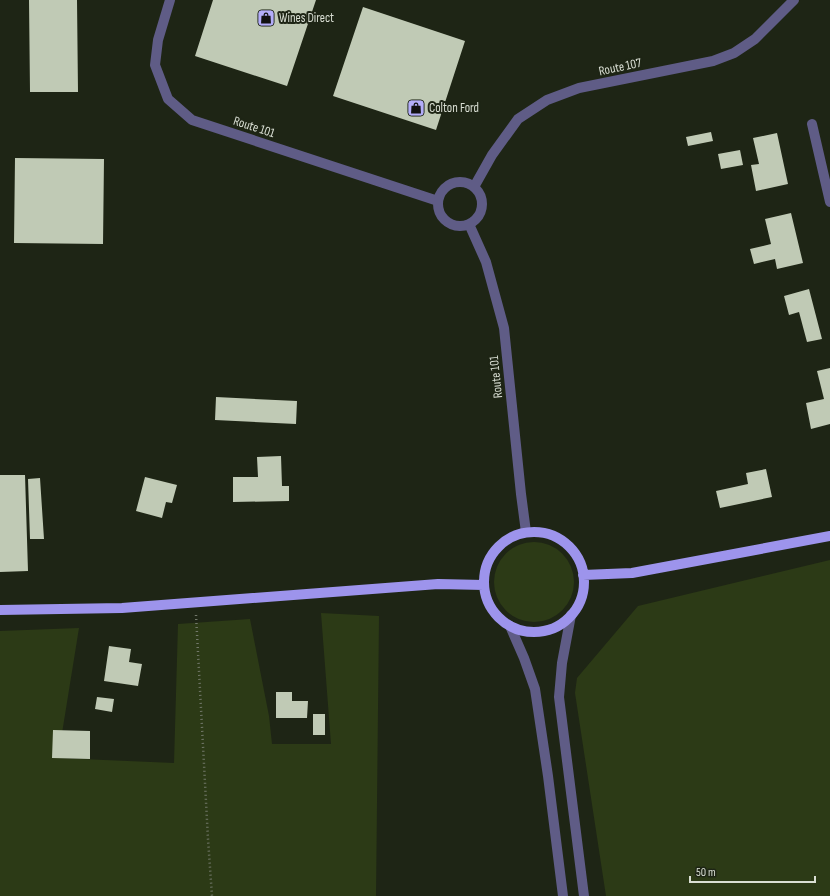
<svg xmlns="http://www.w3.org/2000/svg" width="830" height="896" viewBox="0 0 830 896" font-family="'Sofia Sans Condensed',sans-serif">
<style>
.green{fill:#2c3a16}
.building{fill:#c0cab5}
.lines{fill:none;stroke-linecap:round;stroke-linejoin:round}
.path{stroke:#72786a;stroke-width:2.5;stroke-dasharray:1 3;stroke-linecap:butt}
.minor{stroke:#5f5c86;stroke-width:10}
.major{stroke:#9d94ec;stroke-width:10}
.labels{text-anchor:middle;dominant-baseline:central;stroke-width:4;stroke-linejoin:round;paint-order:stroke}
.poi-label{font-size:13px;fill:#dadfd4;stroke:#1e2515;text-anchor:start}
.street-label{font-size:13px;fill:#dadfd4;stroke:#1e2515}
</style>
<rect width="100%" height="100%" fill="#1e2515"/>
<!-- green -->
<path class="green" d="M494 582a40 40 0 1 1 80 0a40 40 0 1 1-80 0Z
M830,560v336h-224l-31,-203 2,-15 61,-72z
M321,613l58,3 -3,280h-376v-265l79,-3 -21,130 116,5 4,-139 72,-5 19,97 3,28h59z"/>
<!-- building -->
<path class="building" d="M29,0h48l1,92h-48z
M213,0h103l-29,86 -92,-30z
M363,7l102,34 -29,89 -103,-34z
M711,132l2,9 -25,5 -2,-9z
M777,133l11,51 -32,7 -5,-26 8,-1 -6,-26z
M740,150l3,15 -22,4 -3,-15z
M15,158l89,1 -1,85 -89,-1z
M791,213l12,50 -26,6 -2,-10 -21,5 -4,-15 21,-5 -6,-25z
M809,289l13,50 -15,3 -8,-30 -10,3 -5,-19z
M830,368v56l-19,5 -5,-26 18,-4 -7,-28z
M216,397l81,4 -1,23 -81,-4z
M281,456l1,30h7v15l-56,1v-25h25l-1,-20z
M766,469l6,28 -52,11 -4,-17 32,-7 -2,-11z
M0,475h25l3,96 -28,1z
M145,477l32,8 -5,18 -6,-1 -4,16 -26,-7z
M40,478l4,61h-14l-2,-60z
M109,646l22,3 -2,13 13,2 -4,22 -34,-5z
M276,692h16v9h16l-1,17h-31z
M97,697l17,2 -2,13 -17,-3z
M313,714h12v21h-12z
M53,730l37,1v28l-38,-1z"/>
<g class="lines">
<!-- path -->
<path class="path" d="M196,615l12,224 4,57"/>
<!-- minor -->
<path class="minor" d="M170,0l-12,40 -3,25 13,34 24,21 246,81
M812,124l18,78
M438 204a22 22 0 1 1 44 0a22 22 0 1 1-44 0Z
M474,187l18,-32 26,-36 29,-19 32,-12 134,-27 21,-8 21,-14 39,-39
M469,224l17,38 18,66 17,166 5,38
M571,615l-9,48 -3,34 25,199
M510,626l14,32 11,31 13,87 15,120"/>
<!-- major -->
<path class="major" d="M484 582a50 50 0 1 1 100 0a50 50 0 1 1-100 0Z
M583,575l49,-2 198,-37
M0,610l122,-2 316,-24 46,1"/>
</g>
<!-- icons -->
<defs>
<g id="shop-square" transform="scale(0.9)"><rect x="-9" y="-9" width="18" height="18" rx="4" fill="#b3adf9" stroke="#1e2515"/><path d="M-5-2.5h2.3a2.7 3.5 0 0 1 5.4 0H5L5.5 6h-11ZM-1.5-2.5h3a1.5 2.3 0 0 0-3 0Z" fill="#111"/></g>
</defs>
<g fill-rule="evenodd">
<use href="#shop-square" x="266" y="18"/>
<use href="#shop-square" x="416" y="108"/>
</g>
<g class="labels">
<!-- poi labels -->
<g class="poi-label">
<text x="279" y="18">Wines Direct</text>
<text x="429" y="108">Colton Ford</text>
</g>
<!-- street labels -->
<g class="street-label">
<text transform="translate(620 67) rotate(-12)">Route 107</text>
<text transform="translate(254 127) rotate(18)">Route 101</text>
<text transform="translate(496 377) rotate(-96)">Route 101</text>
</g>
</g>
<!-- scale -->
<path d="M690 876v6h125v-6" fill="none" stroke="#dadfd4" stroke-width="2"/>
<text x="696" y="876" font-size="12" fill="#dadfd4" stroke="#1e2515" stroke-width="3" paint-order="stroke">50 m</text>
</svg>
